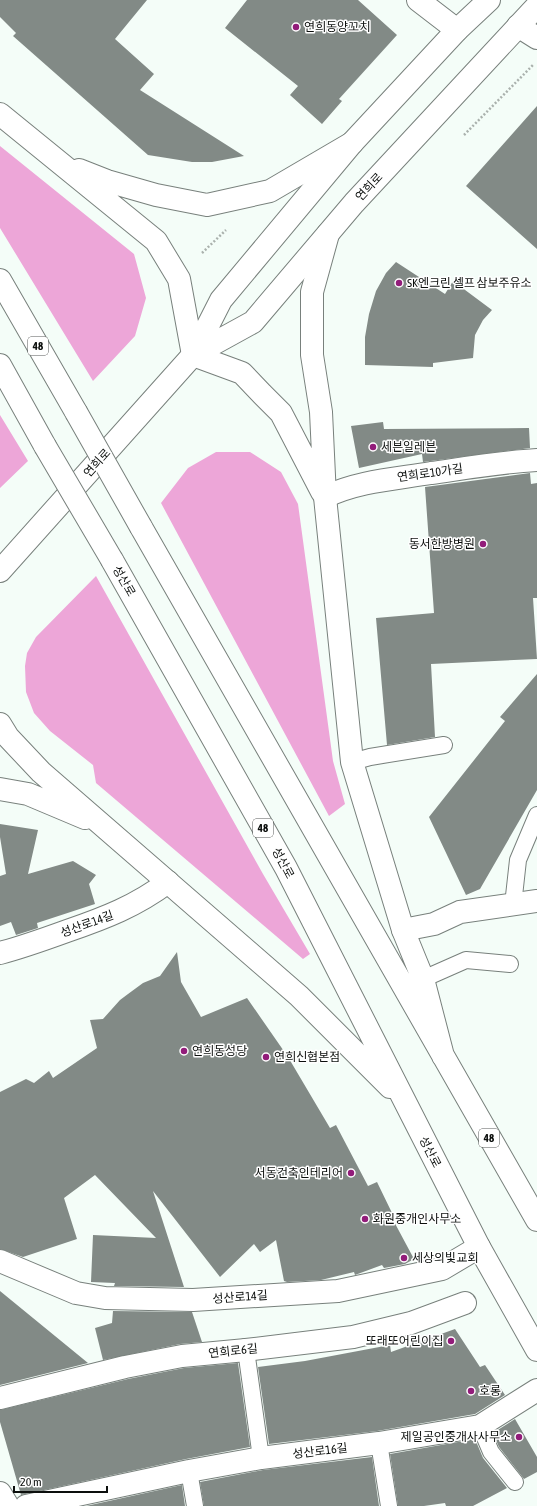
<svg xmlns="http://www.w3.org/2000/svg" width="537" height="1506" viewBox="0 0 537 1506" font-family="'Asap Condensed','Noto Sans KR',sans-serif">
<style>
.forest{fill:#eda6d8}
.building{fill:#828a86}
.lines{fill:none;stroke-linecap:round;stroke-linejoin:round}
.service-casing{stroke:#78807c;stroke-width:18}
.pedestrian-casing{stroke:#78807c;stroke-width:24}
.minor-casing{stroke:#78807c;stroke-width:24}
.secondary-casing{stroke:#78807c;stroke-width:24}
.primary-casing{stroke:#78807c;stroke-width:24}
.path{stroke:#aab1ad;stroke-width:2.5;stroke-dasharray:2 2;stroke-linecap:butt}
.service{stroke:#fff;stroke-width:16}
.pedestrian{stroke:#fff;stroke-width:22}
.minor{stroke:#fff;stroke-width:22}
.secondary{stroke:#fff;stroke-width:22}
.primary{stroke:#fff;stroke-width:22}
.primary-bridge-casing{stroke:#78807c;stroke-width:24;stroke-linecap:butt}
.primary-bridge{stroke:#fff;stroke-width:22}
.poi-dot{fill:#921c7a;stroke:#fff;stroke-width:1.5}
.labels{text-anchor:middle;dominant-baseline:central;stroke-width:3;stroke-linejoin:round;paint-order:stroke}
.shield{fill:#fff;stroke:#555756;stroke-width:1}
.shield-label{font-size:11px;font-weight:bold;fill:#0c0f0d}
.poi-label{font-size:12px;fill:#0c0f0d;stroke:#fff;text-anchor:start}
.street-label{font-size:12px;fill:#0c0f0d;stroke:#fff}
</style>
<rect width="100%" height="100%" fill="#f4fdf8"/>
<!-- forest -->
<path class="forest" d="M0,146l134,108 12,44 -11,38 -42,45 -93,-153z
M0,415l28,46 -28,27z
M216,452h34l31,20 17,32 35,257 12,43 -16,12 -168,-313 27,-35z
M96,576l167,298 47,80 -7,5 -207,-176 -3,-18 -43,-34 -16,-18 -8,-21 -1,-26 2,-13 9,-16z"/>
<!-- building -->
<path class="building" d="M0,0h147l-32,39 39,35 -14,16 104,66 -32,6h-20l-44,-7 -135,-119 3,-3 -16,-16z
M247,0h111l39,35 -58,64 3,2 -20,23 -32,-29 8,-9 -73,-58z
M537,106v143l-71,-63z
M396,262l49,32 8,-13 39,29 -9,10 -8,15 -2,23 -40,5v4l-68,-2v-28l4,-23 7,-23 10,-18z
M383,422l1,7 145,-1 1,20 -107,14 -1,-8 -63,14 -8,-42z
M530,473l1,11 6,-1v115h-4l4,61 -106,5 4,73 -48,8 -11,-127 58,-5 -9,-126z
M537,674v116l-57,99 -14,6 -37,-78 76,-96 -5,-4z
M0,824l38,6 -10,44 45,-13 23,14 -7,9 6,20 -58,19 1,5 -22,7 -5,-13 -11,4v-50l6,-2 -6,-37z
M177,952l4,30 20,35 46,-19 41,59 42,71 6,-3 32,61 9,-4 16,33 -2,1 23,43 -9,5 -21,4 -2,-3 -27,10 -1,-3 -33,8 -34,2 -3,-1 -8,-41 -16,12 -6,-8 -34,33 -67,-86 31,96 -70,-1 1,-3 -24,-1 2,-47 63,3 -61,-63 -31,23 13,41 -54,18 -23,-8v-157l26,-13 8,4 15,-12 4,7 44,-30 -7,-28 13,-1 17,-19 8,-6 15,-11 17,-7z
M0,1291l88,72 -88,22z
M113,1311l79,1 10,30 -22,2 -77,16 -8,-32 17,-5z
M455,1329l25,38 5,-2 20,30 -30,19 -98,17 -108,13 -11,-77 47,-6 85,-16 1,7z
M238,1363l12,84 -64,12 -165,36 -21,-73v-12l128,-31 56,-11z
M515,1419l22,38v15l-13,7 -25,-32 -6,-14z
M475,1439l8,19 24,30 -34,18h-27l-1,-3 -21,3h-26l-8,-52z
M372,1457l7,49h-175l-4,-24 63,-12z
M182,1485l3,21h-99z"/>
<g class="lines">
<!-- service casing -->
<g class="service-casing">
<path id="service" d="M352,762l18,-5 74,-12
M513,905l5,-45 19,-45
M423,979l43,-19 44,4
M246,1350l15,108
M480,1426l11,26 24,30
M379,1443l10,63
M189,1471l6,35"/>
</g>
<!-- pedestrian casing -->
<g class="pedestrian-casing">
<path id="pedestrian" d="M246,1350l107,-13 58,-14 54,-20"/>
</g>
<!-- minor casing -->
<g class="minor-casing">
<path id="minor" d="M418,0l39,30
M518,26l19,12
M325,497c33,-16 70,-18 106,-24 35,-5 70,-11 106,-13
M403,930l31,-6 26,-12 77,-11
M0,953c23,-6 45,-14 67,-22 38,-13 69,-25 101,-49
M0,1261l76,32 29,5 88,2 145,-9 104,-22 37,-22
M0,1398l125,-31 57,-11 64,-6
M0,1493l8,13
M26,1506l163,-35 72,-13 118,-15 101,-17 57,-36"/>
</g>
<!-- secondary casing -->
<g class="secondary-casing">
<path id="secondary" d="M193,355l60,-33 101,-119 183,-197
M0,571l193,-216 28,-55 131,-157 105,-113 32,-30"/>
</g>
<!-- primary casing -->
<g class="primary-casing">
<path id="primary" d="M0,114l156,127 23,38 14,76 49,18 20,21 19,19 41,79
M79,170l28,11 49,14 51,10 63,-14 82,-48
M328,234l-16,58v63l9,57 4,85 27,265 51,168 20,49 20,77
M0,280l76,132
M0,365l45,81
M141,527l396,693
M112,560l174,308 193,379 58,103
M0,724l8,13 33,35 258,224 91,91
M0,789l28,5 57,24"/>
</g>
<!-- path -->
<path class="path" d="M464,135l69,-70
M202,253l24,-23"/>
<!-- service -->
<use href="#service" class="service"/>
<!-- pedestrian -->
<use href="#pedestrian" class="pedestrian"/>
<!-- minor -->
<use href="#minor" class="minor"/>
<!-- secondary -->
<use href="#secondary" class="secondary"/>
<!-- primary -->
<use href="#primary" class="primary"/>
<!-- primary-bridge casing -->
<g class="primary-bridge-casing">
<path id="primary-bridge" d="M76,412l65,115
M45,446l67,114"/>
</g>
<!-- primary-bridge -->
<use href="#primary-bridge" class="primary-bridge"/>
</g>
<!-- markers -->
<g class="poi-dot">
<circle cx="296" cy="27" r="4"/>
<circle cx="399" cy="283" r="4"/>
<circle cx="373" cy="447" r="4"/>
<circle cx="483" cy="544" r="4"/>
<circle cx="184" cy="1051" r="4"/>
<circle cx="266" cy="1057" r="4"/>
<circle cx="351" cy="1173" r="4"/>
<circle cx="365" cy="1219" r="4"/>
<circle cx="404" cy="1258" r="4"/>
<circle cx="451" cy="1341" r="4"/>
<circle cx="471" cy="1391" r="4"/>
<circle cx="519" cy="1437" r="4"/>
</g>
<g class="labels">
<!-- shield labels -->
<g class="shield">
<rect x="28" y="337" width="20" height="18" rx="3"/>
<rect x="253" y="819" width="20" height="18" rx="3"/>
<rect x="479" y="1129" width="20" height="18" rx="3"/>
</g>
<g class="shield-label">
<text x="38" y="346">48</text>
<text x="263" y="828">48</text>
<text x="489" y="1138">48</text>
</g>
<!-- poi labels -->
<g class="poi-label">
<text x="304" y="27">연희동양꼬치</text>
<text x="407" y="283">SK엔크린 셀프 삼보주유소</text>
<text x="381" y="447">세븐일레븐</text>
<text x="475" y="544" text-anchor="end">동서한방병원</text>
<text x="192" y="1051">연희동성당</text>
<text x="274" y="1057">연희신협본점</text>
<text x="343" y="1173" text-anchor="end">서동건축인테리어</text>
<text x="373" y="1219">화원중개인사무소</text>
<text x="412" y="1258">세상의빛교회</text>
<text x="443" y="1341" text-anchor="end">또래또어린이집</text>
<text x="479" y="1391">호롱</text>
<text x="511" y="1437" text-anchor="end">제일공인중개사사무소</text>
</g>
<!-- street labels -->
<g class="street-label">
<text transform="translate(369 187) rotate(-47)">연희로</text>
<text transform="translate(97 463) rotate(-48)">연희로</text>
<text transform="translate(430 473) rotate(-8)">연희로10가길</text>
<text transform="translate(124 581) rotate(60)">성산로</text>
<text transform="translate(283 863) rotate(62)">성산로</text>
<text transform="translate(87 924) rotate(-20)">성산로14길</text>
<text transform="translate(430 1152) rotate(63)">성산로</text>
<text transform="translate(240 1297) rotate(-4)">성산로14길</text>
<text transform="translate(233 1351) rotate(-6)">연희로6길</text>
<text transform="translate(320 1451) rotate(-7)">성산로16길</text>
</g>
</g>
<!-- scale -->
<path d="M14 1486v6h93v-6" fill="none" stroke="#0c0f0d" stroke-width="2"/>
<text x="20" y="1486" font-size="12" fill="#0c0f0d" stroke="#ffffff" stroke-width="3" paint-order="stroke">20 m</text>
</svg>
